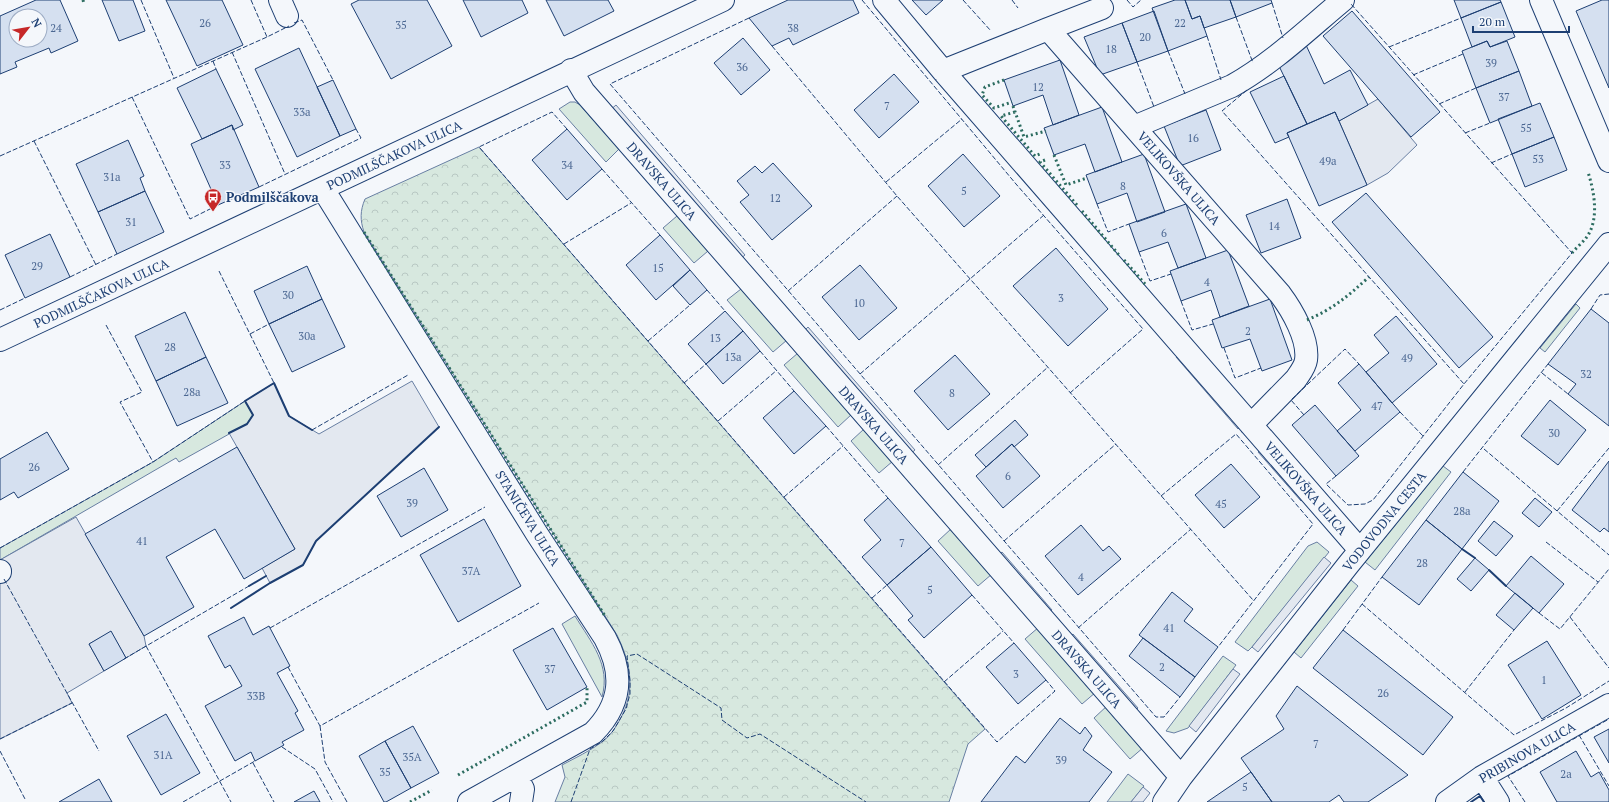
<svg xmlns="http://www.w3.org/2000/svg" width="1609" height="802" viewBox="0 0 1609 802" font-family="'PT Serif',serif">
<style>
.green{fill:#d7e8df;stroke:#687fa3}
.park{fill:url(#park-crowns);stroke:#687fa3}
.parking{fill:#e3e8f0;stroke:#687fa3}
.building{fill:#d5e0f0;stroke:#1d3f73;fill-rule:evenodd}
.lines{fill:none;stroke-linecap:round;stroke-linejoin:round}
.minor-casing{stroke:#1d3f73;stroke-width:24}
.minor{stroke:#f4f7fb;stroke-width:22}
.hedge{stroke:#2c6c60;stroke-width:3;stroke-dasharray:2 3;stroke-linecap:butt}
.fence{stroke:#1d3f73;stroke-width:1;stroke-dasharray:5 2;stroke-linecap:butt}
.wall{stroke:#1d3f73;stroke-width:2}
.labels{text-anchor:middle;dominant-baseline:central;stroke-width:3;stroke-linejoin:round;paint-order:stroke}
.number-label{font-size:11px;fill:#4b6792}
.street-label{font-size:13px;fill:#1d3f73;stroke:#f4f7fb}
.poi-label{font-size:13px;font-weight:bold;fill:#1d3f73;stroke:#f4f7fb;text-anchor:start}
</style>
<defs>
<pattern id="park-crowns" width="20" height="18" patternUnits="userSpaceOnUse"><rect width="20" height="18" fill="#d7e8df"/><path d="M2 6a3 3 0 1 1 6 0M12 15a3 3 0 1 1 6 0" fill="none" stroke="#b8c8c3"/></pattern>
</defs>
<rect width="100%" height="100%" fill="#f4f7fb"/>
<!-- green -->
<path class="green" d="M570,102h5l5,3 39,44 -13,13 -47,-53z
M677,216l31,35 -14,12 -31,-35z
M741,289l46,51 -14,12 -46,-52z
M1576,304l4,4 -35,44 -5,-4z
M798,353l54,61 -14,13 -54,-62z
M245,401l8,14 -6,9 -68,38 -3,-4 -176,102v-12l153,-86z
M864,429l29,32 -14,12 -28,-32z
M1443,466l8,6 -76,98 -10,-8z
M952,528l40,46 -14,12 -40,-45z
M1317,542l12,10 -77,95 -4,4 -13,-9 73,-96z
M1351,580l7,6 -57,72 -7,-6z
M575,616c16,26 36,49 27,81l-40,-73z
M1039,627l57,65 -14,12 -57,-65z
M1223,656l13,9 -48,63 -14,5 -8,-2z
M1108,705l36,42 -14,12 -36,-41z
M1128,774l16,12 -13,16h-24z"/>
<!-- park -->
<path class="park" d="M479,147l506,582 -17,15 -19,58h-394l10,-25 -3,-12c13,-7 28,-14 40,-23 7,-5 12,-12 16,-19 18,-30 14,-57 -1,-88l-253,-403c-4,-12 -4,-21 1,-33z"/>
<!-- parking -->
<path class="parking" d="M1378,99l39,46 -29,28 -21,12 -28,-64z
M616,105l129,150 -6,5 -130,-149z
M808,327l107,123 -7,6 -106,-123z
M1183,351l62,71 -7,7 -62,-72z
M412,381l27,46 -123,114 -13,24 -33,18 -8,-15 33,-19 -66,-116 18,-9 6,-9 -8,-14 29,-18 15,33 30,18z
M1264,446l44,49 -7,6 -43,-49z
M76,517l68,119 2,10 -20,12 -15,-26 -22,12 15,27 -37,22 5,10 -72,36v-179z
M1002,552l50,58 -6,6 -51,-58z
M1324,557l7,6 -73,89 -6,-5z
M1073,634l65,74 -6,6 -65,-75z
M1233,669l7,5 -44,58 -7,-6z
M1143,787l7,6 -7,9h-12z"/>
<!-- building -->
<path class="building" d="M36,0h24l18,41 -27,12 -2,-5 -34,14 2,5 -17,7v-58zM16,16h24v24h-24z
M102,0h31l12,31 -26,10z
M166,0h56l21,45 -46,21z
M359,0h68l25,46 -61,33 -40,-75z
M463,0h59l6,13 -47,24z
M546,0h62l6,11 -50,25z
M788,0h65l6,13 -66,32 -4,-7 -17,8 -23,-28z
M912,0h31l-17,15z
M1175,0h10l7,19 8,-3 7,20 -39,15 -16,-43z
M1185,0h45l6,17 -32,11 -4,-12 -8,3z
M1230,0h41l1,3 -36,14z
M1454,0h46l1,2 -40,16z
M1602,0h7v88l-33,-77z
M1501,2l14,35 -25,10 -3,-6 -15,6 -11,-29z
M1154,11l14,40 -31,11 -15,-39z
M1352,11l88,101 -29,25 -88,-101z
M1122,23l15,39 -37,13 -16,-38z
M743,38l27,32 -29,25 -27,-32z
M1487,41l3,6 17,-6 12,30 -43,17 -14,-37z
M1306,45l18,39 26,-14 18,35 -29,16 -4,-9 -28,12 -28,-58z
M299,48l41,88 -43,21 -42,-88z
M1060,60l19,55 -26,10 -10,-30 -30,11 -9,-26z
M216,69l27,56 -10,5 -1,-5 -30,14 -25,-51z
M1519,71l13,35 -42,17 -14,-35z
M894,74l25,28 -40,36 -25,-28z
M1284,76l23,48 -20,9 2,4 -14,6 -25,-51z
M333,80l23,49 -16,7 -23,-49z
M1540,103l14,34 -42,17 -14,-35z
M1102,107l20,55 -27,10 -10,-28 -31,11 -10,-27z
M1206,110l15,40 -41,16 -16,-40z
M1335,112l32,73 -48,21 -32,-73z
M232,125l27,62 -41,18 -27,-61z
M567,129l35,40 -35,31 -35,-40z
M1554,137l13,33 -42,17 -13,-33z
M128,140l16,36 -4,2 5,13 -47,21 -22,-48z
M963,154l37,42 -36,31 -36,-41z
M1144,154l21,58 -28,10 -10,-29 -30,11 -11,-29z
M773,163l39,43 -40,34 -32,-38 9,-7 -12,-14 18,-15 7,7z
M145,191l19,41 -47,22 -19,-42z
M1366,193l127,144 -34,31 -127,-146z
M1287,199l14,39 -40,15 -15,-38z
M1186,204l20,54 -28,10 -10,-26 -29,10 -10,-28z
M50,234l20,43 -45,21 -20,-43z
M660,235l30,35 -34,30 -30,-35z
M1056,248l52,61 -40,37 -55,-60z
M1228,250l21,56 -29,11 -9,-27 -30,11 -11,-30z
M860,265l37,43 -38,32 -37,-43z
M307,266l15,33 -53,25 -15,-33z
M690,270l17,20 -17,15 -17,-19z
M322,299l23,48 -53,25 -23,-48z
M1270,299l22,61 -30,11 -12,-32 -28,9 -10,-28z
M1591,309l18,14v103l-41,-32 8,-10 -28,-20z
M725,311l18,20 -37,33 -18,-20z
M185,312l21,45 -50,24 -21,-45z
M1396,316l41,48 -45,39 -26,-31 23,-19 -15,-18z
M743,331l17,20 -37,33 -17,-20z
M955,355l35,39 -42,36 -34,-39z
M206,357l22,46 -51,23 -21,-45z
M1359,364l41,48 -45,39 -18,-20 24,-21 -23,-27z
M794,391l32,35 -32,28 -31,-36z
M1550,400l36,30 -28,35 -37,-29z
M1315,405l44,51 -23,20 -44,-51z
M1015,420l13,15 -14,12 -2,-3 -26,23 -11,-12z
M47,432l22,37 -51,29 -4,-6 -14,8v-41z
M1012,444l28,32 -37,32 -27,-32z
M237,447l58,102 -51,30 -29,-50 -49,28 28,50 -50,29 -59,-102z
M1609,461v71l-5,-4 -4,4 -28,-22z
M1231,464l29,33 -36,31 -29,-33z
M424,468l24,42 -47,27 -24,-41z
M1463,472l36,29 -37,48 -36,-29z
M888,498l43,49 -44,38 -25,-28 19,-17 -17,-20z
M1535,498l17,14 -13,15 -17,-14z
M484,519l37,67 -63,36 -38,-67z
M1426,520l36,29 -43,56 -37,-28z
M1494,521l19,15 -17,20 -18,-15z
M1081,525l22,26 6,-5 12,13 -43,36 -33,-39z
M931,547l41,48 -48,43 -16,-18 5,-4 -26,-31z
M1531,556l33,28 -25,29 -33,-27z
M1475,558l14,12 -18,21 -14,-12z
M1172,592l21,17 -9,12 34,26 -23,30 -56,-42z
M1515,593l18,15 -19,22 -18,-15z
M244,617l9,18 16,-9 1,2 20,38 -13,7 21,38 -3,2 9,17 -22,12 2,3 -29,16 -4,-9 -16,9 -30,-55 37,-20 -12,-21 -5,3 -17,-32z
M553,628l34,59 -40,23 -34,-60z
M1343,630l110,87 -30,38 -110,-87z
M111,631l15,27 -22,13 -15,-27z
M1143,638l52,39 -15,20 -51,-41z
M1547,641l34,54 -39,24 -34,-54z
M1014,643l32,37 -28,24 -32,-37z
M1297,686l111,89 -40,27h-24l-5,-7 -10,7h-57l-31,-44 43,-29 -8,-13z
M166,714l34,59 -39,22 -34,-59z
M1060,718l20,16 5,-7 7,9 -9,14 29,22 -23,30h-108l35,-46 9,7z
M413,726l26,47 -28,15 -26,-47z
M1609,729v34l-15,-26z
M385,741l26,47 -25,14h-2l-25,-46z
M1576,751l15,26 8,-5 10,18v12h-52l-17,-30z
M1251,772l21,30h-65z
M99,779l13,23h-53z
M314,791l6,11h-26z"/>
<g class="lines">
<!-- minor casing -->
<g class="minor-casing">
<path id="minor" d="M280,0l7,16
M884,0l59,71 417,479
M1541,0l68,161
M1048,29l54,-21
M571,70l13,22 597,685
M943,71l105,-42 232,265c12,16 29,45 26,66 -1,7 -6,13 -10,19l-45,46
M1134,127l98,-41c41,-23 75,-56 111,-86
M323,189l214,345 68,104c19,35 17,66 -12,95l-124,69
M0,340l723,-340
M0,572v-1
M516,776l7,13 -2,13
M1482,777l16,25
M1164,802l17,-25 167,-212 261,-321
M1447,802l35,-25 127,-72"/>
</g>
<!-- minor -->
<use href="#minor" class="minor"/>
<!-- hedge -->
<path class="hedge" d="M83,0l1,4
M1004,80l-19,7 -3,8 12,13 18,-6
M1013,106l11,31 22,-6
M1015,112l-14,4 34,40 7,-3
M1054,155l12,30 21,-7
M1045,160l-5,2 37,43
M1082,211l37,44
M364,232l241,384
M1572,253c4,-5 10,-10 14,-15 14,-18 8,-47 2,-66
M1124,260l21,24
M1307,320c26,-11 41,-24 62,-43
M458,775l129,-73v-15
M410,802l22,-12"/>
<!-- fence -->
<path class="fence" d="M141,0l33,78
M251,0l16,37 22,-11
M862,0l154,184 127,145 -73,64
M963,0l28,31
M1012,0l6,8
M1127,0l6,7 8,-7
M1272,3l11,35
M1236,17l17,46
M749,18l-139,66 546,633h8l16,-20
M294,23l8,-3 31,60
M1207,36l14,44
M772,46l125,150 356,404
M1389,47l72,-29
M1168,51l17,43
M232,52l53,122
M213,61l3,8
M1137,62l17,45
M1413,75l50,-21
M1247,90l-25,21 242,273
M132,97l58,122 28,-14
M1439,104l37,-16
M567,129l-15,-17 -73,35 518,595 58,-51 -9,-11
M1465,133l25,-10
M34,141l62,124
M0,156l267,-119
M1491,163l21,-9
M602,169l58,66
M886,182l76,-63
M259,187l102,-49 -5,-9
M1097,204l11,28 21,-8
M564,244l67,-41
M1139,252l11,29 21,-7
M219,271l55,112
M70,277l47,-23
M707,290l18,21
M788,291l109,-95
M1181,301l11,29 21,-6
M1591,309l9,-14 9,-1
M0,310l25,-12
M106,325l36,67 -22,10 33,60
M250,334l19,-10
M648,341l42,-36
M1224,348l11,30 26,-10
M760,351l34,40
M1542,373l26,21
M860,374l184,-159
M684,383l22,-19
M1400,412l23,24
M1304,415l-13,-15 54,-51 14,15
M718,421l59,-51
M826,426l62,72
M312,430l96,-55
M1484,449l125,106
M938,465l110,-98
M1463,472l85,-108
M1336,476l-10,8 22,21 17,-1 8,-4 91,-116 108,-131 -221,-249 -1,1
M1161,496l75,-62 77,90 -95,123
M784,497l59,-51
M1557,511l52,-63
M1004,541l112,-97
M1546,542l52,40
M0,548l153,-86 92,-61
M4,579l95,172
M972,595l42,48
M872,598l15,-13
M1362,604l152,131 52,-27 43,-27
M1539,613l21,16 49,-60
M1570,617l39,51
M270,628l215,-121
M1078,628l113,-99
M1343,630l39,-53
M146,646l85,156
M124,659l125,-73
M288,667l32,59 219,-123
M944,682l59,-51
M1465,692l49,-62
M320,726l5,36 22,40
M1579,735l30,51
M0,739l72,-36
M282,747l33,22 18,33
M0,751l25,48
M253,763l21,39
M183,802l72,-41
M571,802l19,-53 13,-8 10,-10 13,-22 4,-15v-13l-3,-25 10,-2 84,54 1,12 25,18 13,-4 106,68
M1525,802l-17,-26 101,-57"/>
<!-- wall -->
<path class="wall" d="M229,433l18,-9 6,-9 -8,-14 29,-18 15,33 23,14
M1462,549l13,9
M1489,570l17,16
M249,586l17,-10
M231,608l39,-25 33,-18 13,-24 123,-114
M1471,802l9,-6 4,6"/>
</g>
<!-- icons -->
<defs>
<g id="bus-pin" transform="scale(0.9)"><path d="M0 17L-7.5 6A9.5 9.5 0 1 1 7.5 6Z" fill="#c62828" stroke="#f4f7fb"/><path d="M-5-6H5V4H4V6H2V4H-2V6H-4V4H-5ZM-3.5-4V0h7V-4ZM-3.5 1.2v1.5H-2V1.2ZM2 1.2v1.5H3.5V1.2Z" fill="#fff"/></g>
</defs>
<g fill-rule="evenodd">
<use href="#bus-pin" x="213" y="197"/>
</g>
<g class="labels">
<!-- number labels -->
<g class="number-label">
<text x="205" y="23">26</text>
<text x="1180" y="23">22</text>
<text x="401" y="25">35</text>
<text x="56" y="28">24</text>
<text x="793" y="28">38</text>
<text x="1145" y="37">20</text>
<text x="1111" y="49">18</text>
<text x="1491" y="63">39</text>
<text x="742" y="67">36</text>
<text x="1038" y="87">12</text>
<text x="1504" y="97">37</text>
<text x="887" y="106">7</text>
<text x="302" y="112">33a</text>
<text x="1526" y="128">55</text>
<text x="1193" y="138">16</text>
<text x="1538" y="159">53</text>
<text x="1328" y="161">49a</text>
<text x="225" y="165">33</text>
<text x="567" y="165">34</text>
<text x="112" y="177">31a</text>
<text x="1123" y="186">8</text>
<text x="964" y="191">5</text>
<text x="775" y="198">12</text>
<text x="131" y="222">31</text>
<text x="1274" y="226">14</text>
<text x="1164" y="233">6</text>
<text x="37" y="266">29</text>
<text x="658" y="268">15</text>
<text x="1207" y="282">4</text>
<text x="288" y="295">30</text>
<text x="1061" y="298">3</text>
<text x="859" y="303">10</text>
<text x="1248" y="331">2</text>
<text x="307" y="336">30a</text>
<text x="715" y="338">13</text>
<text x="170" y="347">28</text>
<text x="733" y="357">13a</text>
<text x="1407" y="358">49</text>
<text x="1586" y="374">32</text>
<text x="192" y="392">28a</text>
<text x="952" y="393">8</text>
<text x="1377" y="406">47</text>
<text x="1554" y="433">30</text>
<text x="34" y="467">26</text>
<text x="1008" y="476">6</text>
<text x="412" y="503">39</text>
<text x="1221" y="504">45</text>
<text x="1462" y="511">28a</text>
<text x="142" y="541">41</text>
<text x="902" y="543">7</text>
<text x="1422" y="563">28</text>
<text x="471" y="571">37A</text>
<text x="1081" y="577">4</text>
<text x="930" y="590">5</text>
<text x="1169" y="628">41</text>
<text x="1162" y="667">2</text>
<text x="550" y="669">37</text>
<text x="1016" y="674">3</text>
<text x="1544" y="680">1</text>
<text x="1383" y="693">26</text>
<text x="256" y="696">33B</text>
<text x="1316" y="744">7</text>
<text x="163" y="755">31A</text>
<text x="412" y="757">35A</text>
<text x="1061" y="760">39</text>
<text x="385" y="772">35</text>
<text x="1566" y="774">2a</text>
<text x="1245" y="787">5</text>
</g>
<!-- street labels -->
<g class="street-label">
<text transform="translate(394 155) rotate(-25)">PODMILŠČAKOVA ULICA</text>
<text transform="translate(1179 178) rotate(49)">VELIKOVŠKA ULICA</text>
<text transform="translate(662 181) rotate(49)">DRAVSKA ULICA</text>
<text transform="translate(101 293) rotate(-25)">PODMILŠČAKOVA ULICA</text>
<text transform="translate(874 425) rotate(49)">DRAVSKA ULICA</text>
<text transform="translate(1306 488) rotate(49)">VELIKOVŠKA ULICA</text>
<text transform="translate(528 518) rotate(58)">STANIČEVA ULICA</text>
<text transform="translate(1384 521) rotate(-51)">VODOVODNA CESTA</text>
<text transform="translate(1087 669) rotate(49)">DRAVSKA ULICA</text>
<text transform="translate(1527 752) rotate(-30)">PRIBINOVA ULICA</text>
</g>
<!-- poi labels -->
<g class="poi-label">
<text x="226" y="197">Podmilščakova</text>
</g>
</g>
<!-- north arrow -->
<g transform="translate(28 28) rotate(59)"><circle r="19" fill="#f4f7fb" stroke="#9eadc5"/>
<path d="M0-3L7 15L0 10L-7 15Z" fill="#c62828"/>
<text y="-6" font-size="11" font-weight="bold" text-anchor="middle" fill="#1d3f73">N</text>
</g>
<!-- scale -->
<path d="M1473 26v6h96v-6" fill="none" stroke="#1d3f73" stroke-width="2"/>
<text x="1479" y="26" font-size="12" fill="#1d3f73" stroke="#f4f7fb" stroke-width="3" paint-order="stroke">20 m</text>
</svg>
